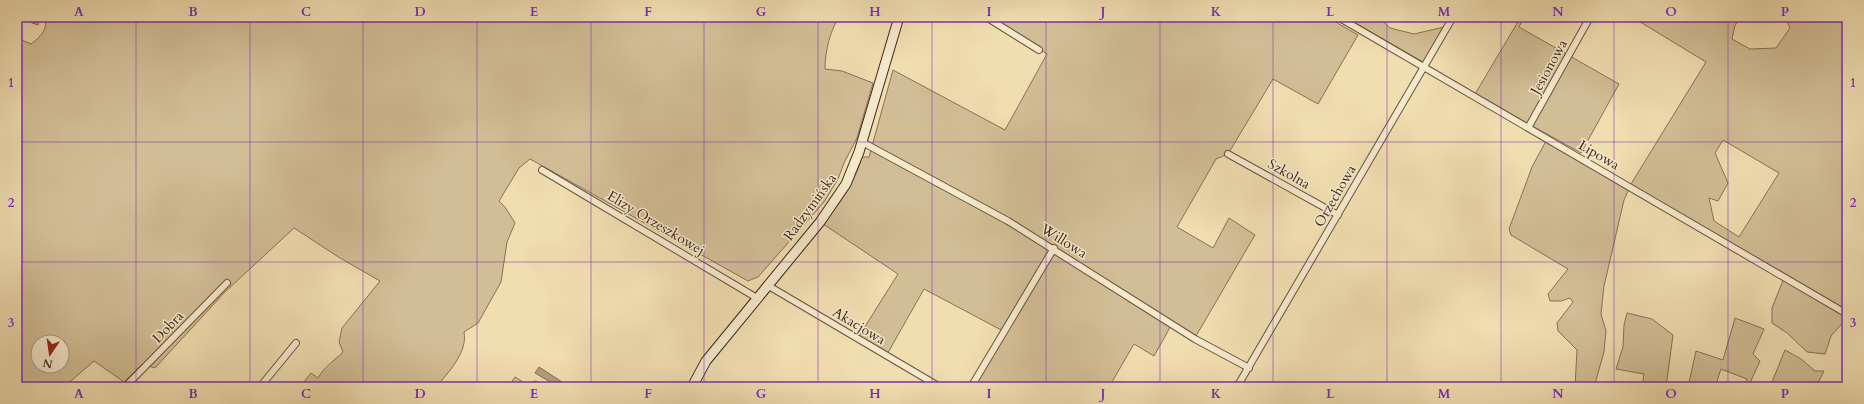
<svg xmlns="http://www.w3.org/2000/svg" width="1864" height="404" viewBox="0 0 1864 404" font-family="Cardo,serif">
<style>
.green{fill:#d2be96;stroke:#887156;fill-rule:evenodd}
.water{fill:#b39e7c;stroke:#846d54}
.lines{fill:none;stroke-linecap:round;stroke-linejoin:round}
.street-casing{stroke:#6a523d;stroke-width:8}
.secondary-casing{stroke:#3e2417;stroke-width:11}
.street{stroke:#f5e9cc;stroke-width:6}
.secondary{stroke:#f5e9cc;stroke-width:9}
.grid{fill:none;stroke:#7b2cbf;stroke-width:1;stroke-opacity:0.55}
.labels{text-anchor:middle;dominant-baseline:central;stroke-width:3;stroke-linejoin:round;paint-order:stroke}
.street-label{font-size:14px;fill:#3e2417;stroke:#f5e9cc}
.neatline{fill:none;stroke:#7b2cbf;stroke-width:1.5}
.grid-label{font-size:13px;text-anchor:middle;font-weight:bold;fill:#7b2cbf}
</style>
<rect width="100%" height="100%" fill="#f0ddb0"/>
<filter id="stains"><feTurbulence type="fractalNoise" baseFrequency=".005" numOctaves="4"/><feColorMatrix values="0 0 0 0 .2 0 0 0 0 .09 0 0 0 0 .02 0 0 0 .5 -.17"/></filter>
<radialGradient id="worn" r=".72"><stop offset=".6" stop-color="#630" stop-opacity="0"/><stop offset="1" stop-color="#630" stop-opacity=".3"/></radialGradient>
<!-- green -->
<path class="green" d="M43,17h796c-9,14 -14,34 -14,52l17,2 31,12 -16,55 -13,25 -6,16 -14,23 -66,75 -10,4 -218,-122 -11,9 -20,33 6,6 10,16 -8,19 -6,40 -23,41 -14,9c4,20 -16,41 -28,55h-136l11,-14 7,5c8,-13 15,-16 25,-26l-4,-10 3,-14 38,-47 -40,-23 -46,-30 -69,64 -70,76 -13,-4 -18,18 -30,-21 -30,26h-47v-349l14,6c8,-6 20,-17 12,-27zM38,342h24v24h-24z
M987,17h340l31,18 -40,69 -45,-25 -45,75 -12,5 -39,68 36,21 16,-30 26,17 -59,101 -23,-14 -19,34 -20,-12 -25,43h-138l34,-55 -81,-43 -39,69 -29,-17 42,-67 -75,-50c16,-20 32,-42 39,-67h7l24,-87 112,60 42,-76z
M1345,17h33l12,11 24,6 30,-7 -21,35z
M1514,17h10l-5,10 100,57 -38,69 -106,-59 44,-74z
M1632,17h110l-7,8 -3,14 18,10 26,-1 14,-20 -5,-11h62v301l-16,18 -6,18 -18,-2 -20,-19 -15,-10v-15l12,-30 -153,-94 75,-122zM1723,140l56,33 -40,64 -25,-16 -5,-23 9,3 10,-18 -13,-30z
M1546,141l83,48 -5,11 -20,86 -3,28 5,17 -2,21 -10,35h-19l2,-37 -19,-19 -1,-8 16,-21 -3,-4 -9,3h-11l-2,-7 20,-25 -57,-34 -2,-6 23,-62z
M1627,313l25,6 21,16 -7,52h-24l2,-13 -28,-5 7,-22 1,-22z
M1735,318l29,11 -11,25 7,7 -12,26h-4l3,-8 -26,-10 -6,18h-27l8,-36 27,9z
M1785,350l16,9 14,12h9l-8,16h-46z
M515,377l8,5 -2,5h-13z
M536,381l10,6h-22l3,-4z"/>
<!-- water -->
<path class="water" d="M25,17h11l3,4 -1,4 -6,-2z
M539,367l23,15 1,4 -4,1 -24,-14z"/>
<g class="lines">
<!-- street casing -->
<g class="street-casing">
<path id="street" d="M986,17l53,33
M1338,17l509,297
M1528,128l62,-111
M862,142l146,79 187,118 54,29
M1228,154l110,61
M542,170l215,128
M767,285l173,102
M125,387l102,-104
M260,387l36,-44
M971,387l83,-139
M1237,387l216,-370"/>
</g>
<!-- secondary casing -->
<g class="secondary-casing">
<path id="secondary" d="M692,387l14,-26 114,-139 26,-38 13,-32 40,-135"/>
</g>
<!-- street -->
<use href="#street" class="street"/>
<!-- secondary -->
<use href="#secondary" class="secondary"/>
</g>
<!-- grid -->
<path class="grid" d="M136,17v370M250,17v370M363,17v370M477,17v370M591,17v370M704,17v370M818,17v370M932,17v370M1046,17v370M1160,17v370M1273,17v370M1387,17v370M1501,17v370M1614,17v370M1728,17v370M17,142h1830M17,262h1830"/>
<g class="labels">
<!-- street labels -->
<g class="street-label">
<text transform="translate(1549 67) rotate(-61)">Jesionowa</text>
<text transform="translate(1599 155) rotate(30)">Lipowa</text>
<text transform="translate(1289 174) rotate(29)">Szkolna</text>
<text transform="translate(1335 196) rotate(-60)">Orzechowa</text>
<text transform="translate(810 207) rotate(-54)">Radzymińska</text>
<text transform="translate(656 223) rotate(31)">Elizy Orzeszkowej</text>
<text transform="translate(1064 241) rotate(32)">Willowa</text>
<text transform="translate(859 326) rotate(31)">Akacjowa</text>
<text transform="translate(168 327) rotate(-46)">Dobra</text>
</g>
</g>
<!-- margin -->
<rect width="1864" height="404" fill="none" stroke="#f0ddb0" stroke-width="44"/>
<!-- north arrow -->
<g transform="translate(50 354) rotate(193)"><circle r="19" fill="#f5e9cc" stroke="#ac9a84"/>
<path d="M0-3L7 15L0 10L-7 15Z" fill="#8f2418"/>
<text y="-6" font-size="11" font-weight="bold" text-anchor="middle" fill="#3e2417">N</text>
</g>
<rect x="22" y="22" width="1820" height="360" class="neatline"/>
<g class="grid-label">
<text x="79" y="16">A</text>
<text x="193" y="16">B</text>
<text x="306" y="16">C</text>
<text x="420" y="16">D</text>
<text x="534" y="16">E</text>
<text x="648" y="16">F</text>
<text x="761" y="16">G</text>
<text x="875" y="16">H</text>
<text x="989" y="16">I</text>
<text x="1103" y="16">J</text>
<text x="1216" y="16">K</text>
<text x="1330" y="16">L</text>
<text x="1444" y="16">M</text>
<text x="1558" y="16">N</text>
<text x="1671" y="16">O</text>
<text x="1785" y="16">P</text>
<text x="11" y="87">1</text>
<text x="1853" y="87">1</text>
<text x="11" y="207">2</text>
<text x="1853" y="207">2</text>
<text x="11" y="327">3</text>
<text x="1853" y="327">3</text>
<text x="79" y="398">A</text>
<text x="193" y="398">B</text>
<text x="306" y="398">C</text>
<text x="420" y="398">D</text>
<text x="534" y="398">E</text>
<text x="648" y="398">F</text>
<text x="761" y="398">G</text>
<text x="875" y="398">H</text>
<text x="989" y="398">I</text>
<text x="1103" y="398">J</text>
<text x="1216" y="398">K</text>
<text x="1330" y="398">L</text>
<text x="1444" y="398">M</text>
<text x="1558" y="398">N</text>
<text x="1671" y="398">O</text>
<text x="1785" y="398">P</text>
</g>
<rect width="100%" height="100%" filter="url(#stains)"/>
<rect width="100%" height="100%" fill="url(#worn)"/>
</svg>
